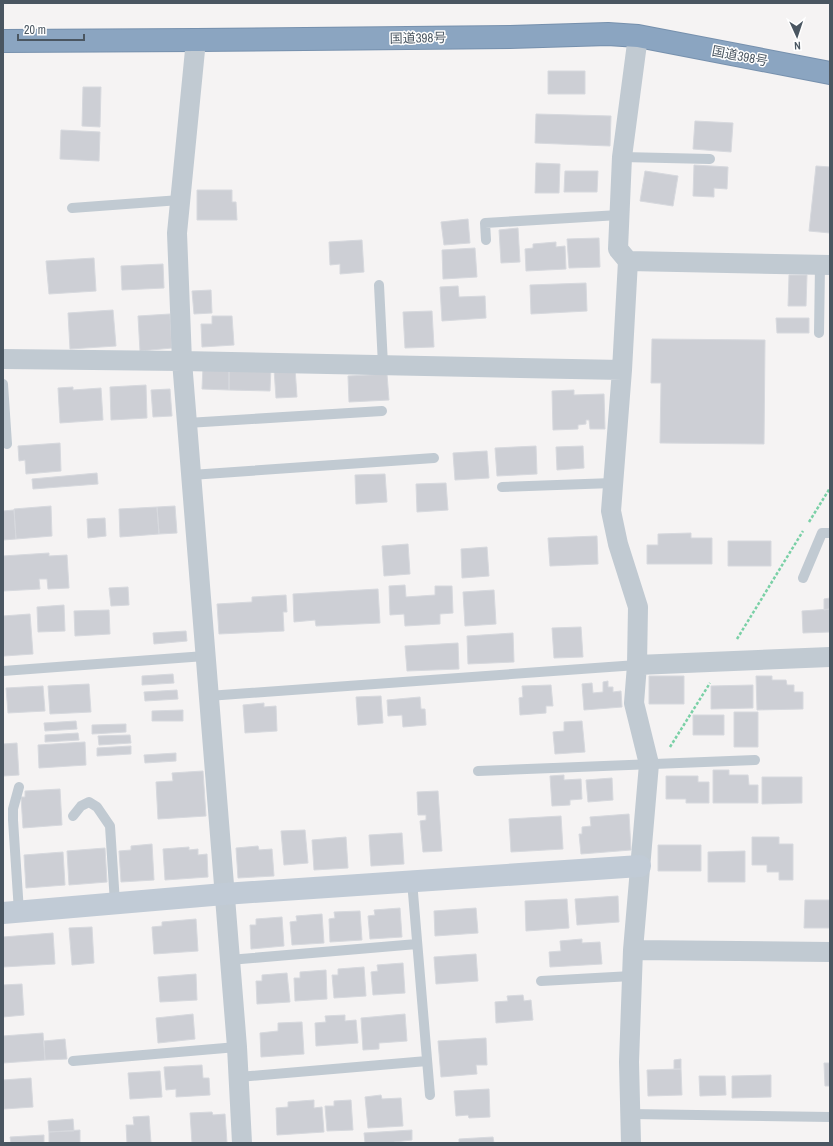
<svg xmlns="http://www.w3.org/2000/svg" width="833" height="1146" viewBox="0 0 833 1146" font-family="'Archivo Narrow','Noto Sans JP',sans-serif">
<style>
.building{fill:#cdcfd5;stroke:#d7d9de}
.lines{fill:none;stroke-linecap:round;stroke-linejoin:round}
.highway-casing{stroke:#7690ad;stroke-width:24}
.path{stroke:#7ad0a6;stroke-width:2.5;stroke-dasharray:3 2;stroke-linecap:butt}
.lane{stroke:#c1cad2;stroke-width:10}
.street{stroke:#c1cad2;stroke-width:20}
.secondary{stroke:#c1cbd6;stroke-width:22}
.highway{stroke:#8ba5c1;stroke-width:22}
.labels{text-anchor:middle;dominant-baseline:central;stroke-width:3;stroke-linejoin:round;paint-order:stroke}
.street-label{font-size:13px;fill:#4a5661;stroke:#fff}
</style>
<rect width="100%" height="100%" fill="#f5f3f3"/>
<!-- building -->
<path class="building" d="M548,71h37v23h-37z
M83,87h18l-1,40 -18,-1z
M536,114l75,2 -1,30 -75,-3z
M695,121l38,2 -2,29 -38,-3z
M61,130l39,2 -1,29 -39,-2z
M536,163l24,1 -1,29h-24z
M694,165l34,2 -1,22 -13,-1v9l-21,-1z
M816,166l14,1v66l-21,-2z
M565,171h33l-1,21h-33z
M645,171l33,5 -5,30 -33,-5z
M197,190h35v12h4l1,18h-40z
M468,219l2,24 -26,2 -3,-23z
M518,228l2,34 -19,1 -2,-33z
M599,238l1,29 -31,1 -2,-29z
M362,240l2,32 -24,2v-10l-10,1 -1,-23z
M556,242v5l9,-1 1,23 -40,2 -1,-22 8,-1v-4z
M475,248l2,29 -34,2 -1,-29z
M94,258l2,33 -47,3 -3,-33z
M163,264l1,24 -42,2 -1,-24z
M789,275h18l-1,31h-18z
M586,283l1,28 -56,3 -1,-29z
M458,286l1,11 26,-1 1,22 -44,3 -2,-34z
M211,290l1,23 -18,1 -2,-23z
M113,310l3,36 -46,3 -2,-36z
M432,311l2,36 -29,1 -2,-36z
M170,314l2,34 -32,3 -2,-35z
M212,316h20l2,29 -32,2 -1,-23h11z
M776,318h33v15h-32z
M652,339l113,1 -1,104 -104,-1 1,-60h-10z
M203,366h26v24l-27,-1z
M229,366l42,1 -1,24 -41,-1z
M295,368l2,29 -21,1 -2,-29z
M387,374l2,26 -40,2 -1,-26z
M146,385l1,33 -36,2 -1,-33z
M73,387v3l28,-2 2,32 -43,3 -2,-35z
M170,389l2,27 -19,1 -2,-27z
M574,390v5l30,-1 1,35h-15l-1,-9h-3v4l-8,1v4l-25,1 -1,-39z
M60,443l1,28 -35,3 -1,-14 -6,1 -1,-15z
M536,446l1,28 -40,2 -2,-28z
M583,446l1,22 -27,2 -1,-23z
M487,451l2,27 -34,2 -2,-27z
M97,473l1,11 -65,5 -1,-10z
M385,474l2,28 -31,2 -1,-29z
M446,483l2,27 -31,2 -1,-28z
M51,506l1,30 -36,3 -2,-30z
M175,506l2,27 -18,1 -2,-27z
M157,507l2,27 -39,3 -1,-28z
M14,510l2,29 -13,1v-29z
M105,518l1,18 -18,2 -1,-19z
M691,533v5h21v26h-65v-19h11v-11z
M597,536l1,28 -48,2 -2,-28z
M728,541h43v25h-43z
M408,544l2,30 -26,2 -2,-30z
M487,547l2,29 -27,2 -1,-29z
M49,553v3l18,-1 2,33 -21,1 -1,-10h-8l1,10 -37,2v-35z
M405,585l1,12 29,-2v-9h17l1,27 -13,1v10l-35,2 -1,-12 -14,1 -1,-29z
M128,587l1,18 -18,1 -2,-18z
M378,589l2,34 -64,3 -1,-6 -21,2 -1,-28z
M494,590l2,34 -31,2 -2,-34z
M286,595l1,17h-4l1,19 -65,3 -2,-30 35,-2v-5z
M830,598v11l-6,1v-11z
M64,605l1,26 -27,1 -1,-25z
M830,609v23l-27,1 -1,-22z
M109,610l1,24 -35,2 -1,-25z
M30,614l3,40 -29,2 -1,-40z
M581,627l2,30 -29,1 -2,-30z
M186,631l1,10 -33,3 -1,-11z
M513,633l1,29 -46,2 -1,-28z
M458,643l1,26 -52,2 -2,-25z
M173,674l1,9 -32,2v-9z
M649,676h35v28h-35z
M756,676h16v4h14l1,5h7v7h9v17l-46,1z
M608,681v6h5v5l8,-1 1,16 -38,3 -2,-26 10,-1 1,10 10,-1v-10z
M89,684l2,28 -41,2 -2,-28z
M551,685l2,21h-7v7l-26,2 -1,-17 4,-1 -1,-11z
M753,685v23l-42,1v-23z
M43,686l2,25 -37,2 -2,-25z
M177,690l1,9 -33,2 -1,-9z
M381,696l2,27 -25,2 -2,-28z
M420,697l1,12h4l1,16 -23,2 -1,-12 -14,1 -1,-16z
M264,703v4l12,-1 1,25 -32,2 -2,-28z
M183,710v11h-31v-10z
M734,712h24v35h-24z
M693,715h31v20h-31z
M76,721l1,8 -32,2 -1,-8z
M582,721l3,31 -30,2 -2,-22 11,-1v-9z
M126,724v8l-34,2v-9z
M78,733l1,7 -34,2v-7z
M130,735l1,8 -32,2 -1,-9z
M85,742l1,23 -47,3 -1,-23z
M17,743l2,32 -16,1v-32z
M131,746v8l-34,2v-8z
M176,753v8l-31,2 -1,-8z
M713,770h16v5h19l1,10h9v18h-45z
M203,771l3,45 -48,3 -2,-37 17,-1 -1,-8z
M564,775v5l17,-1 1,20 -12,1v5l-18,1 -2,-30z
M666,776h32v6h11v21h-23v-4h-20z
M762,777h40v26l-40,1z
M612,778l1,22 -25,2 -2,-22z
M60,789l2,36 -39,3 -2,-31h4v-6z
M438,791l4,60 -19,1 -3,-31 6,-1v-5h-8l-1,-23z
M629,814l2,36 -50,4 -2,-20h3v-7l9,-1 -1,-9z
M561,816l2,33 -52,3 -2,-33z
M305,830l3,33 -24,2 -3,-34z
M402,833l2,31 -33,2 -2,-31z
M346,837l2,31 -34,2 -2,-30z
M752,837h27v7h14v36h-14v-8h-12v-7h-15z
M152,844l2,36 -33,2 -2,-31 12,-1v-4z
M658,845h43v26h-43z
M258,846l1,4 13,-1 2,27 -36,2 -2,-30z
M189,847v3l9,-1v6l9,-1 1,23 -43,3 -2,-31z
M105,848l2,34 -38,3 -2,-34z
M745,851v31h-37v-30z
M63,852l2,33 -39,3 -2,-33z
M618,896l1,26 -42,3 -2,-26z
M567,899l2,29 -43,3 -1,-30z
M805,900h25v28h-26z
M400,908l2,29 -32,2 -2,-23 7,-1 -1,-5z
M476,908l2,25 -43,3 -1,-25z
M360,911l2,29 -32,2 -1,-23 6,-1 -1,-6z
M322,914l2,29 -32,2 -2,-23 7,-1 -1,-5z
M282,917l2,29 -33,3 -1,-24h6v-6z
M196,919l2,32 -44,3 -2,-27 10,-1v-4z
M92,927l2,36 -22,2 -3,-37z
M53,933l2,31 -52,3v-30z
M582,939v4l18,-1 2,22 -52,3 -1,-15 12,-1 -1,-10z
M476,954l2,27 -42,3 -2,-27z
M403,963l2,30 -32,2 -2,-23 7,-1 -1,-6z
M364,967l2,29 -32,2 -2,-23h6v-6z
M326,970l1,29 -32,2 -1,-23h6v-6z
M287,973l3,29 -33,2 -1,-23h6v-6z
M196,974l1,26 -37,2 -2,-25z
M22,984l2,31 -21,2v-32z
M523,995l1,6 7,-1 2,20 -37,3 -1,-21 13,-1 -1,-5z
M193,1014l2,25 -37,4 -2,-25z
M405,1014l2,27 -28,2v6l-16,1 -2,-32z
M345,1015v6l11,-1 2,23 -42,3 -1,-23 11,-1 -1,-6z
M302,1022l2,32 -43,3 -1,-24 18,-2v-8z
M43,1033l2,27 -42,3v-27z
M486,1038l1,27h-11l1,9 -36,3 -3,-36z
M65,1039l2,20 -22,1 -1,-19z
M681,1059v10h-7v-9z
M824,1063h6v23h-5z
M202,1065l1,13h6l1,17 -34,2v-8l-10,1 -2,-23z
M681,1069l1,26 -34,1 -1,-26z
M160,1071l2,26 -32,2 -2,-26z
M771,1075v22l-39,1v-22z
M699,1076h26l1,19 -26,1z
M31,1078l2,29 -29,2 -1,-29z
M489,1089l1,28 -21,1 -1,-3 -12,1 -2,-25z
M381,1095l1,4 19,-1 2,28 -35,2 -3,-31z
M314,1100v8l8,-1 2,25 -47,3 -1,-27 12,-1v-5z
M351,1100l2,30 -26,1 -2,-25h9v-5z
M212,1112l1,3 12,-1 2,29h-35l-2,-30z
M149,1116l2,27h-24l-1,-18h8l-1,-8z
M73,1119l1,12 -25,1 -1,-11z
M80,1130v13h-31v-11z
M412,1130v10l-18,2 1,1h-30l-1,-10z
M44,1135v8h-33l-1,-6z
M493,1137l1,6h-35v-4z"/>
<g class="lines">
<!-- highway casing -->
<g class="highway-casing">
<path id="highway" d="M3,41l193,-1 314,-3 98,-3 30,2 192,37"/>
</g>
<!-- path -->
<path class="path" d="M809,522l21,-34
M737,639l66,-108
M670,747l40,-64"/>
<!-- lane -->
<path class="lane" d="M622,157l88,2
M72,208l108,-8
M486,240l-1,-17 134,-8
M379,285l4,80
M819,333l1,-68
M3,384l4,60
M187,423l195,-12
M191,475l243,-17
M502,487l111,-4
M803,578l19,-45h8
M3,671l202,-15
M208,696l429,-31
M478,771l277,-11
M19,787l-6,22v11l6,92
M73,816l8,-10 8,-4 8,5 13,19 5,77
M412,881l18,214
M229,960l188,-16
M541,981l91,-5
M73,1061l164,-14
M239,1077l188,-16
M630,1114l200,3"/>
<!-- street -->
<path class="street" d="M196,40l-19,193 5,128 55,686 5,96
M628,261l202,4
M3,359l179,2 440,9
M637,665l193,-8
M633,950l197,2
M631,1143l-2,-81 4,-112 16,-186 -15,-61 3,-38 1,-58 -20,-63 -7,-33 11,-141 6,-109 -10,-12 4,-92 16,-121"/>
<!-- secondary -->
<path class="secondary" d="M3,913l221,-19 416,-28"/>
<!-- highway -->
<use href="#highway" class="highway"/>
</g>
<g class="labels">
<!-- street labels -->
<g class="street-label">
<text transform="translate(418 38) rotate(-1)">国道398号</text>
<text transform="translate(740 56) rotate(11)">国道398号</text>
</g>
</g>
<!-- border -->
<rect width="833" height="1146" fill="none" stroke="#4a5661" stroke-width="8"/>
<!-- north arrow -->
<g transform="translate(797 36) rotate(177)" stroke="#ffffff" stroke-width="3" paint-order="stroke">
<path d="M0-3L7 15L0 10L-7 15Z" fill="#4a5661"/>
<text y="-6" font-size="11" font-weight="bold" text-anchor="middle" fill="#4a5661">N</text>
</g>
<!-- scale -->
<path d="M18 34v6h66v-6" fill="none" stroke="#4a5661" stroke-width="2"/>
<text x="24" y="34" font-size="12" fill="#4a5661" stroke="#ffffff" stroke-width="3" paint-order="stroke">20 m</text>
</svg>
